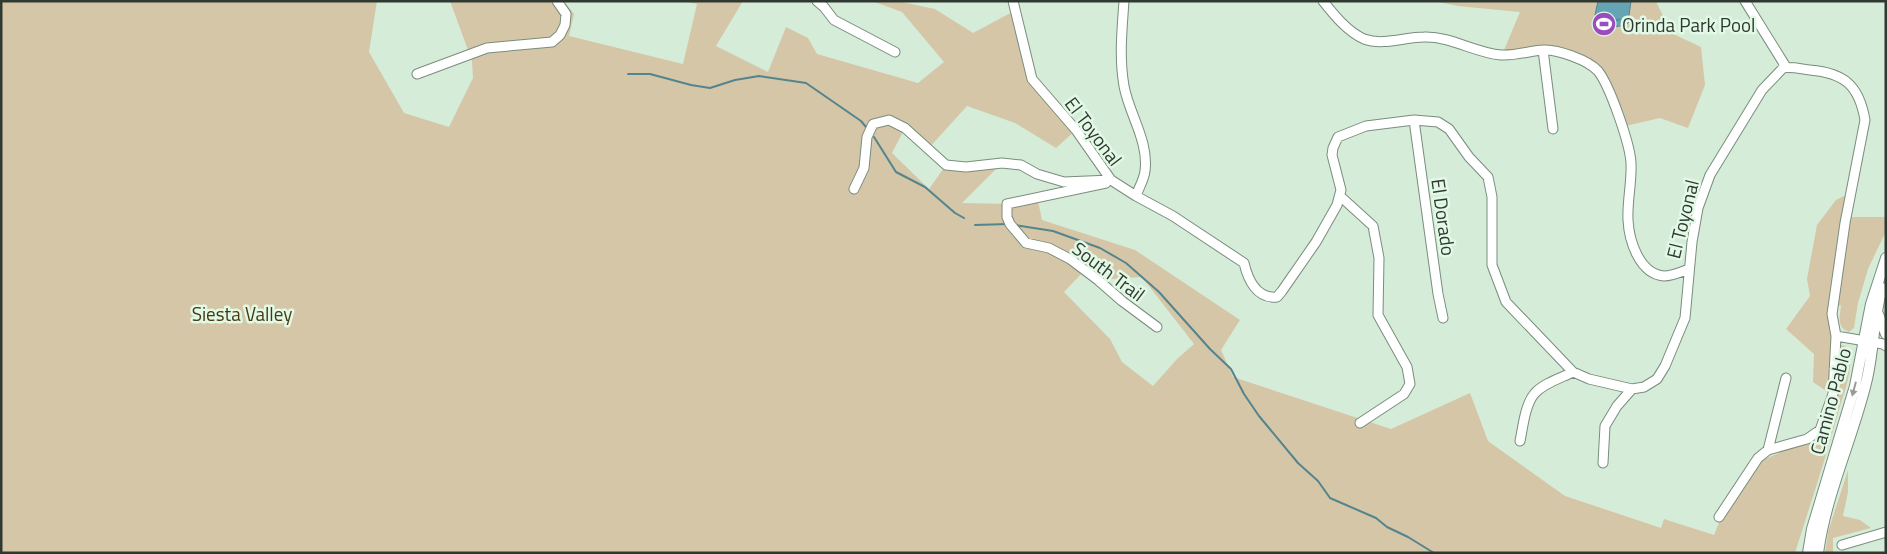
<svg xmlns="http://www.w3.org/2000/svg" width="1887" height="554" viewBox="0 0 1887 554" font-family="'Titillium Web',sans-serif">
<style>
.green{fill:#d5c6a7;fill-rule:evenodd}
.water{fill:#64a4b5;stroke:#54848d}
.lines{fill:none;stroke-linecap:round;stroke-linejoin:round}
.stream{stroke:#54848d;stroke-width:2}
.minor-casing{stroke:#798d7d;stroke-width:11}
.major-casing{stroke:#798d7d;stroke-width:12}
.minor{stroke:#fff;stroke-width:9}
.major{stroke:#fff;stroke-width:10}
.oneway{fill:#989c98}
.labels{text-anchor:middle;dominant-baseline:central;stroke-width:5;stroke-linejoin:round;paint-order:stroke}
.poi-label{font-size:19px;fill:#303931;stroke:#e2f9e6;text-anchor:start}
.street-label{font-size:19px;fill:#303931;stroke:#e2f9e6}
.park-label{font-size:19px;fill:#483710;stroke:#e2f9e6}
</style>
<rect width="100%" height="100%" fill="#d5ecd9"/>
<!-- green -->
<path class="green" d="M1,1h376l-8,51 35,61 45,14 24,-49 -1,-17 -22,-60h114l10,13 -5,22 114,28 14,-60 -15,-3h61l-27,45 52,26 18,-45 22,11 9,16 101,29 26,-21 -42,-50 -30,-11h25l38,8 38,24 43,-23 13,63 47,57 -20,18 -41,-25 -48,-17 -39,43 -23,-21 -13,25 37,36 17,-24 56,-2 -40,40 45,1 30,-8 5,24 93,30 105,70 -19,30 12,27 158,52 79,-36 18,48 77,55 96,32 3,-9 50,16 7,-17 39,-57 64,-27 11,-37 -22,-15 1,-28 -28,-25 24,-33 -3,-17 10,-54 19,-25 8,-4 6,2 -4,19h40v14l-18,38 -10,34 -4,25 -5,4c-13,-5 -9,-15 -8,-27l-8,2 5,46 3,-8c6,1 8,4 9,10 2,18 -6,38 -11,55 -13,48 -29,95 -44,143h-1794zM1085,270l13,10 44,-3 52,67 -17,15 -24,27 -31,-24 -12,-23 -46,-47z
M1433,1h223l15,32 30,14 4,38 -17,43 -28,-10 -39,9 -23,-55 -46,-22 -50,5 18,-43 -62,-6z
M1848,470v22l-5,24 17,4 11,8 -38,10v15h-8l3,-21z"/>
<!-- water -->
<path class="water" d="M1598,1h33l-3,22 -2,2 -13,2 -2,-1 1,-5 8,-1v-1l-21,2 -4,-6z"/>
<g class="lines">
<!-- stream -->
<path class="stream" d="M628,74h22l41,11 19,3 25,-8 24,-4 47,7 55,38 5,6
M874,137l22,35 29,15 30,26 9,5
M975,225l33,-1
M1015,225l38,6 47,17 26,15 33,29 51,57 21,20 13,25 15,22 39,47 20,18 12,17 46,20 11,9 21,10 26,16"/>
<!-- minor casing -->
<g class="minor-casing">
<path id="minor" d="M817,1l7,6 10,13 61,32
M1013,1l19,78 44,51 35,50 25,16 37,20 71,47c4,17 13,36 33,34l5,-6 34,-49 21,-37 4,-15 -9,-35 1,-7 5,-11 28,-11 48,-6 24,2 11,7 20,28 19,20 4,20v68l14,37 67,70 16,7 43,10 12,-2 13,-8 8,-13 20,-48 7,-76 6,-34 12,-33 52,-85 21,-22c8,-2 18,1 27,2 34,3 49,15 55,50l-20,103 -13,91 4,22 -3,58 -13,36 -13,9 -39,11 -10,8 -39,59
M1124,1c-2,29 -5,56 0,85 5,28 25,55 21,85 -1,9 -6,16 -9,25
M1323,1c11,14 25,31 41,38 19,7 41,-2 60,-2 27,-1 51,16 77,18 14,1 28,-4 42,-5 14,-1 45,10 55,21 12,15 32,73 33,92 1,19 -4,38 -3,57 1,20 11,54 36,56 8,0 17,-4 25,-7
M1745,1l41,66
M1543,50l10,79
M417,74l70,-26 65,-6 8,-7 5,-10 1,-11 -9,-13
M1414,120l24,174 5,24
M1106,183l-99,21v13l3,7 16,19 23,5 21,11 28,21 24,21 35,26
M854,189l10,-21 3,-31 6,-13 16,-4 16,8 41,37 20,2 36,-4 19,2 16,9 27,8 47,-2
M1340,196l33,30 6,32 -1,57 29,52 3,17 -6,10 -44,29
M1836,336l47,8 3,2
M1520,441c3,-14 5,-37 15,-48 9,-10 26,-15 38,-21
M1768,450l18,-72
M1603,463l2,-37 12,-20 15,-17
M1842,545l44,-13"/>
</g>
<!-- major casing -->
<g class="major-casing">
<path id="major" d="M1878,314l8,20
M1808,553l4,-24 43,-143 16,-82 15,-46
M1818,553c8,-59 34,-113 48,-170 8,-31 7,-64 16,-95"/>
</g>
<!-- minor -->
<use href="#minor" class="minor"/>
<!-- major -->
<use href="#major" class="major"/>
</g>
<!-- one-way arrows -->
<defs><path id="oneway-solid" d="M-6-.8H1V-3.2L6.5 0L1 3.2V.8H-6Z" transform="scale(1.25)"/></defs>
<use class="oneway" href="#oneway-solid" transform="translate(1854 389) rotate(105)"/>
<!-- icons -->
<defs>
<g id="stadium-disc" transform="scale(1.25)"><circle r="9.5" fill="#9a4dbe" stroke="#e2f9e6"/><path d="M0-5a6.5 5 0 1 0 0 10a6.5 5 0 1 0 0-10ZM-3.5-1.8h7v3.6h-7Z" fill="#fff"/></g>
</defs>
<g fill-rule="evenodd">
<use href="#stadium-disc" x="1604" y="24"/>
</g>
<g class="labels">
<!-- poi labels -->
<g class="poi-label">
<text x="1622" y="24">Orinda Park Pool</text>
</g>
<!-- street labels -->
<g class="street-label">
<text transform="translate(1094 131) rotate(53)">El Toyonal</text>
<text transform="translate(1444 217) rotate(82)">El Dorado</text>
<text transform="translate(1682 219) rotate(-76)">El Toyonal</text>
<text transform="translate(1109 271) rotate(37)">South Trail</text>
<text transform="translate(1830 401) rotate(-75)">Camino Pablo</text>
</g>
<!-- park labels -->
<g class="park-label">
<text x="242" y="313">Siesta Valley</text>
</g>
</g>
<!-- border -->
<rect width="1887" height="554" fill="none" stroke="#303931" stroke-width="5"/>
</svg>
